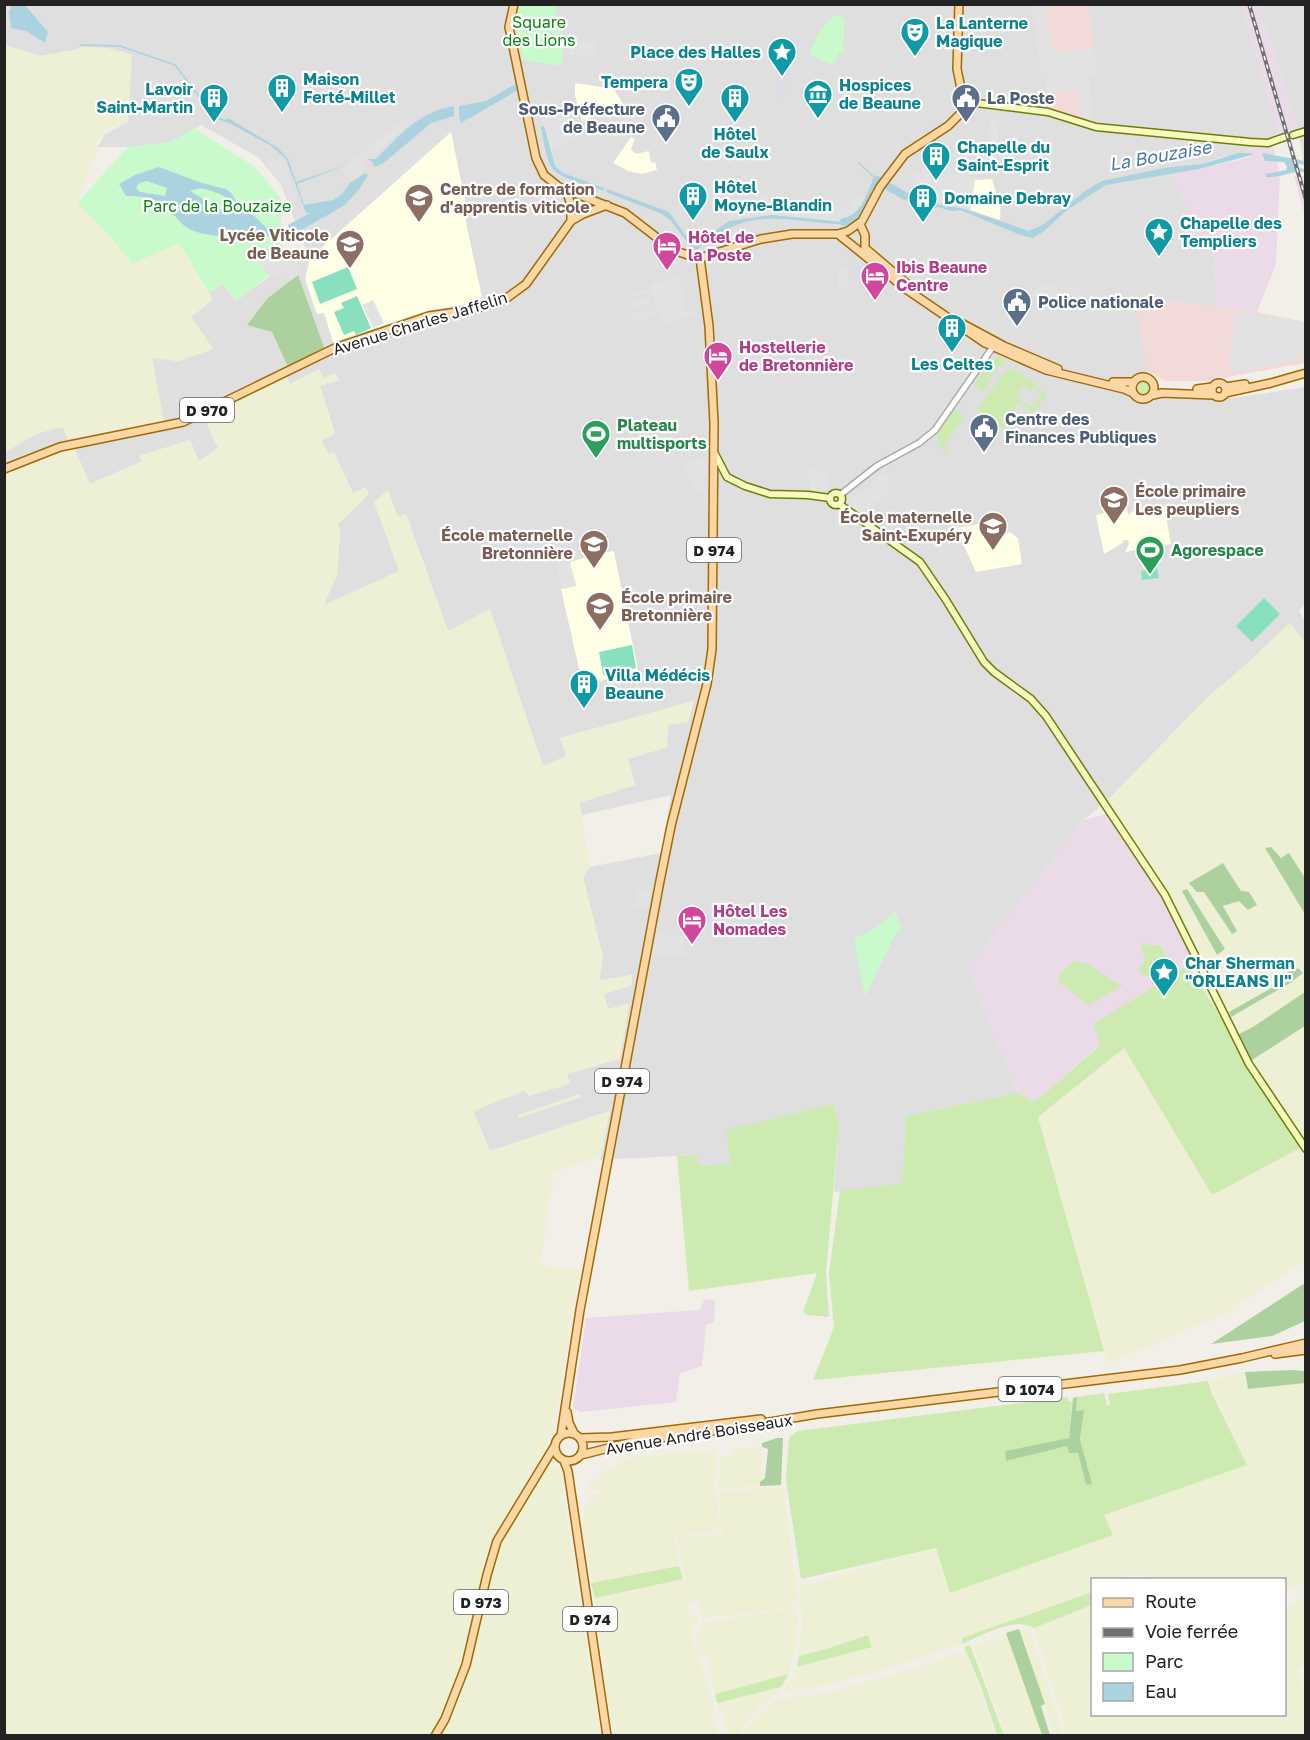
<svg xmlns="http://www.w3.org/2000/svg" width="1310" height="1740" viewBox="0 0 1310 1740" font-family="'Golos Text',sans-serif">
<style>
.residential{fill:#e0dfdf}
.commercial{fill:#f2dad9}
.industrial{fill:#ebdbe8}
.education{fill:#ffffe5}
.farmland{fill:#eef0d5}
.grass{fill:#cdebb0}
.forest{fill:#add19e}
.park{fill:#c8facc}
.pitch{fill:#88e0be}
.parking{fill:#e2e2e2}
.plaza{fill:#dddde8}
.water{fill:#aad3df;fill-rule:evenodd}
.lines{fill:none;stroke-linecap:round;stroke-linejoin:round}
.stream{stroke:#aad3df;stroke-width:1.5}
.river{stroke:#aad3df;stroke-width:8}
.tertiary-casing{stroke:#a9a9a9;stroke-width:8}
.secondary-casing{stroke:#707d05;stroke-width:9}
.primary-casing{stroke:#a06b00;stroke-width:10}
.tertiary{stroke:#fff;stroke-width:5}
.secondary{stroke:#f7fabf;stroke-width:6}
.primary{stroke:#fcd6a4;stroke-width:7}
.rail-casing{stroke:#707070;stroke-width:4}
.rail{stroke:#fff;stroke-width:1.5;stroke-dasharray:4.5;stroke-linecap:butt}
.labels{text-anchor:middle;dominant-baseline:central;stroke-width:4.5;stroke-linejoin:round;paint-order:stroke}
.shield{fill:#fff;stroke:#646464;stroke-width:1.5}
.shield-label{font-size:15px;font-weight:bold;fill:#222}
.park-label{font-size:16px;fill:#0c8416;stroke:#fff}
.culture-label{font-size:16px;font-weight:bold;fill:#0d838f;stroke:#fff;text-anchor:start}
.service-label{font-size:16px;font-weight:bold;fill:#4e5e75;stroke:#fff;text-anchor:start}
.education-label{font-size:16px;font-weight:bold;fill:#785e54;stroke:#fff;text-anchor:start}
.hotel-label{font-size:16px;font-weight:bold;fill:#b23c85;stroke:#fff;text-anchor:start}
.street-label{font-size:16px;fill:#222;stroke:#fff}
.leisure-label{font-size:16px;font-weight:bold;fill:#27864d;stroke:#fff;text-anchor:start}
.water-label{font-size:18px;font-style:italic;fill:#4a7aab;stroke:#fff}
</style>
<rect width="100%" height="100%" fill="#f2efe9"/>
<!-- residential -->
<path class="residential" d="M5,5h1237l39,138 -15,2 -17,-1 -3,9 -25,4 -18,7 -34,4 16,33 9,44 19,-1 5,63 -76,-10 5,74 8,25 54,3 32,-2 64,-10 1,214 -7,10 6,10v23l-15,-21 -40,38 -44,38 -98,101 -24,20 -116,148 50,125 -112,23 -4,68 -68,8 5,-67 -5,-21 -102,59 -34,3 -2,-11 -96,5 9,-49 -119,40 -17,-40 51,-21 46,-6 -3,-10 61,-70 -20,5 -4,-15 28,-9v-10l-33,6 4,-24 -20,-80 7,-10 71,-14 10,-58 -89,20 -3,-13 56,-17 -7,-26 39,-12 1,-22 26,-24 -134,37 7,18 -24,11 -53,-157 -42,21 -42,-117 -8,3 -24,-15 26,69 -76,34 13,-31 3,-41 -2,-9 15,-30 -19,-41 -5,1 -8,-14 14,-6 -15,-48 4,-8 -5,-8 -29,14 -5,-10 -81,44 14,30 -20,14 -8,-22 -50,16 3,5 -54,23 -60,-23 -24,12v-21l33,-19 25,-6 5,12 95,-17 -11,-64 27,3 34,-12 -22,-32 21,-17 -3,-7 14,-9 13,17 70,-51 -25,-65 -23,-28 -57,-32 -30,17 -43,5h-30l7,-13 23,-12 -53,-72 -35,6 -35,-11z
M1259,5h46v156l-2,-1 -5,-30z"/>
<!-- commercial -->
<path class="commercial" d="M1032,5h12l1,2 15,-2h29l8,68 -8,2 3,47 -48,-13 3,-36 -7,-1z
M1142,297l115,15 48,10v41l-100,18h-39l-19,-10 -12,-67z"/>
<!-- industrial -->
<path class="industrial" d="M1242,5h17l39,125 -20,5z
M1248,144l25,1 7,29 -4,90 -19,48 -39,-5 -5,-63 -19,2 -9,-45 -14,-28 28,-4 52,-12 1,-4h-6z
M1294,176h11v40z
M1106,814l58,85 30,64 -6,2 -93,59 5,20 -65,58 -17,-9 -50,-125 116,-148z
M705,1299l10,1 -1,22 -8,3 -4,41 -22,7 -4,29 -96,10 -7,-5 13,-89 113,-8z"/>
<!-- education -->
<path class="education" d="M575,83l39,6 9,15 -41,17 -7,-25z
M451,132l16,78 -2,1 2,17 16,73 -56,10 -94,31 -9,-29 -7,1 -12,-35 5,-21z
M631,137l4,2 -4,10 5,5 13,-3 2,12 4,-1 2,8 -15,4 -14,-3 -15,-8z
M992,179l4,14 5,6 -1,21 -30,-10 5,-30z
M1164,506l7,38 -46,8 4,-8 -1,-4h-4l-3,4 -17,10 -8,-39 31,-8 1,8 5,-4z
M990,522l15,11 5,-1 8,6 4,26 -46,8 -20,-44z
M612,551l2,1 24,118 -55,16 -22,-97 15,-4 -6,-22 3,-2z"/>
<!-- farmland -->
<path class="farmland" d="M5,45l35,11 35,-6 5,-3 27,1 25,6 -4,68 -26,10 -2,9h-4l-2,4 -16,1 20,1 -21,56 32,32 23,29 45,-20 6,5 29,51 -21,17 22,32 -34,12 -27,-3 12,64 -45,7 -51,10 -5,-12 -25,6 -33,19z
M319,369l5,9 11,-5 4,7 -19,6 15,48 -14,7 8,13 5,-2 19,41 13,-6 3,7 -31,30 2,9 -3,41 -13,31 75,-34 -25,-69 14,-12 10,27 8,-3 42,117 42,-22 53,157 23,-10 -6,-18 134,-37 -6,21 -20,3 -1,22 -39,12 7,26 -56,18 11,64 -7,10 20,80 -4,23 33,-5v10l-28,9 4,15 21,-5 -9,55 -53,15 3,10 -41,12 -5,-5 -51,20 17,40 120,-40 -9,45 -47,17 -14,92 40,4 -27,163 -10,27 21,14 -1,24 38,238 -596,1v-1263l24,-12 45,-14 16,37 53,-22 -4,-6 51,-16 9,22 19,-14 -14,-30 81,-45 5,11z
M1290,623l16,21 -1,617 -84,54 -113,49 -70,-247 86,-69 88,146 90,-47 -114,-182 6,-2 5,-8 -32,-63 -59,-92 98,-101 44,-38z
M580,1094l1,3 -62,21 -1,-3z
M1245,1372l3,17 57,-6v197l-20,12 -1,-12 -144,-1 -9,-15 4,10 -14,5 -29,1v12l-129,46v6l-86,28 -55,14 -38,5 7,-13h4l2,-11 75,-21 -49,4 -24,6 3,-29 -2,-41 136,-38 14,45 162,-58 -8,-20 143,-50 -35,-71 -4,-13z
M762,1447l-2,39 -41,2 1,-32h12v-6z
M716,1450l1,28 -5,2v3h3l1,14 2,1 1,35 -44,2 4,31 -88,17 -9,-60 5,-25 14,-4 -2,-4 -10,1v-8l39,-25z
M783,1489l16,117 -98,13 -4,-18 -9,1 -11,-65 45,-2 -3,-45z
M683,1579l6,37 9,-1v9l-6,3 2,15 19,60 2,8 -3,1 5,24h-103l-6,-25 -5,-55h-2l-6,-57z
M1305,1597v69l-7,4 7,26v39h-238l-33,-107 58,-23v109h192l1,-105z
M796,1608l2,4 -1,24 -8,38 -74,20 -8,-39 -7,1 -5,-22 4,-1 2,-11z
M1028,1628l17,49 18,58h-9l-34,-104z
M1007,1635l35,100h-36l-33,-89z
M965,1651l12,29 18,55h-253l14,-19 24,-20 1,3 44,-6 91,-25z
M781,1687l-4,6 -20,16 -20,26h-9l-6,-26h-4l-1,-6z"/>
<!-- grass -->
<path class="grass" d="M999,355l7,9 -4,3 -3,-2 -13,20 2,2 -5,4 -9,-6v-3l21,-25z
M1008,368l16,6 -1,3 14,6 -5,8 -10,-6 -6,12 5,3 -18,23 16,10 -4,5 -38,-28z
M1135 389a8 8 0 1 1 16 0a8 8 0 1 1-16 0Z
M1039,388l6,4 1,4 -9,14 -4,2 -11,-7 2,-3 10,5 7,-12 -5,-3 -3,1z
M954,409l10,7 -20,29 3,2 1,7c-6,-6 -14,-11 -11,-21z
M1142,942l4,3h14l10,19c-4,10 -18,14 -28,11l-3,-7 6,-9 -4,-11z
M1075,961c21,1 28,20 49,24l-36,20 -31,-25 5,-9z
M1188,965l114,182 -90,48 -88,-147 -86,69 66,234 -291,29 21,-53 -5,-54 11,-82 62,-8 4,-67 112,-23 17,9 65,-57 -6,-21z
M834,1104l5,21 -13,147 3,45 -22,-2 -4,-3 14,-39 -128,18 -12,-135 20,-1 1,11 33,-3 -5,-33z
M1208,1381l4,13 35,71 -143,50 9,20 -163,58 -14,-45 -135,31 -15,-99 3,-43 9,-6 270,-34 1,5h3l-3,36 -64,13 1,9 61,-14 11,7 8,32 5,-1 -11,-46 4,-28 -8,1 1,-14 27,-4 3,12h3l-2,-11z
M679,1566l4,13 -88,19 -4,-15z
M1092,1592v13l-58,23c-18,-12 -53,7 -71,16l-1,-6z
M868,1635l4,12 -75,20 2,-11 24,-6z
M970,1645l34,90h-7l-17,-51 -16,-37z
M789,1674l-8,13 -64,16 -2,-9z"/>
<!-- forest -->
<path class="forest" d="M298,275l27,75 -37,17 -16,-35 -25,-7 21,-27z
M1271,847l10,11 8,-5 16,25v36l-40,-66z
M1223,863l18,28 8,1 8,13 -9,5 -9,-9 -16,5 14,25 -5,3 -28,-42h-7l-8,-9z
M1187,889l38,60 -8,6 -35,-64z
M1298,968l5,5 -13,10 -59,34 -2,-5 46,-26 7,-6 1,-6z
M1305,992v34l-53,34 -13,-26 14,-7z
M1305,1283v38l-33,15 -61,8z
M1291,1370l14,1v12l-57,6 -3,-17z
M1077,1397l-1,14 8,-1 -4,29 12,45 -6,1 -8,-32h-9l-2,-7 -61,15 -1,-10 64,-13 4,-40z
M777,1438h6l-2,47 -21,1v-4l5,-4 3,-29 -6,-2v-4z
M1019,1629l26,75 -4,2 9,29h-8l-36,-102z"/>
<!-- park -->
<path class="park" d="M518,5h37l8,36 -1,25 -39,-6 -6,-33z
M834,15l10,3v19l-2,9 3,3 -2,4 -4,-1 -6,13 -24,-10 10,-23z
M194,128l61,39 26,31v42l3,10 -28,9 13,17 -33,25 -13,-17 -14,9 -26,-44 -6,-5 -45,20 -23,-29 -32,-32 51,-56 43,-5z
M895,912l6,16 -7,9 -29,59 -11,-57 21,-11z"/>
<!-- pitch -->
<path class="pitch" d="M348,267l9,22 -37,15 -8,-22z
M357,296l14,32 -15,7 -2,-4 -10,4 -10,-23 10,-4 -3,-5z
M1157,568l2,10 -17,2 -1,-9z
M1264,598l16,16 -28,28 -16,-16z
M632,645l4,23 -33,7 -4,-23z"/>
<!-- parking -->
<path class="parking" d="M1037,5h7l9,48 41,-4 3,24 -8,2 3,47 -8,-2 -5,-11 -2,-19 -31,3 1,-20 -7,-1 -6,-64 4,-1z
M595,42l2,13h-27v-12z
M569,104l9,34 -28,14 -10,-39z
M407,117l4,5 -36,35h-7l-8,12 4,4 -8,7 -2,-4 -6,4 -7,-11z
M990,120l8,1v14l-4,23 -6,-2 2,17 -20,2 -5,-2 -3,-33h8l2,11 15,-2 1,7z
M444,134l1,1 -136,119z
M280,157l4,5 13,39 -8,3 -5,-17 -18,-22 7,-7 2,3z
M913,173l31,2 17,-2 9,5 5,-1 -4,31 -56,-11z
M771,193v12l50,-5 3,7 12,2h8l4,-2 5,-10 5,-3 6,5 -6,12 -8,7 -9,3 -68,-7 -13,2 1,-21z
M284,250l8,1 8,20 -2,4 -7,5 -7,-10 -13,7 -2,-1 -13,-17z
M838,268h9l2,20 -11,1z
M679,277l7,36 10,-3 1,4 -36,10 -9,-32 -19,4 -1,-3 19,-4 -1,-5z
M1038,285l44,4 -2,7 -10,7 -37,-7z
M650,297l2,6 -21,6 -2,-7z
M373,300l11,23 -11,5 -11,-23z
M653,309l2,7 -21,5 -2,-6z
M1236,312l46,6 23,6v34l-67,14 -10,-7z
M709,455v20l-5,3v12l-9,4 -11,-31z
M809,470l21,1 -3,19 -17,-1z
M886,472l5,18 -31,24 -11,-7v-7z
M566,558l2,6 2,-1 6,23 -15,3 -5,-28z
M643,890l7,1 -3,16 -13,1 4,-17z
M657,935h26l2,20 -33,3z"/>
<!-- plaza -->
<path class="plaza" d="M781,60v5l4,-5 4,1 -3,3v30l-2,4 -8,-3v-28z
M866,260l8,3 6,16 -25,4 -3,-17 6,-5z"/>
<!-- water -->
<path class="water" d="M12,5h13l23,27 -3,11 -19,-12 -15,-3 -2,-16z
M517,83l1,7 -57,33 -2,-6v-11l27,-5z
M454,106v10l-23,7 -46,39 -10,5 -4,-6 -4,-2h9c25,-25 41,-46 78,-53z
M221,118l5,2 2,-2 50,30 10,11 8,23 56,-19 -55,21 7,21 29,-5 9,-6 8,-11 15,-10 3,2 -8,13 -15,17 -54,31 -3,-11 22,-12h-4l-20,-54 -16,-14 -39,-21 -14,-5z
M544,126l11,40 8,7 41,15v3c-14,-5 -44,-12 -52,-23 -7,-11 -8,-29 -11,-41z
M1238,153h14v2l-53,14 -93,16 -39,25 -24,22 -11,6 -14,-4 -58,-24 -8,1 -26,-7 -2,-2 41,7 64,22 15,-7 41,-33 17,-10 62,-13 38,-4z
M1262,153l43,8v4l-12,-2 1,4 11,2v3c-16,-1 -25,6 -39,5v-3l20,-4 1,-3 -3,-5 -19,-1z
M159,167l43,16 24,6 6,5 6,11 13,8 21,20v3c-20,3 -65,2 -83,-7 -7,-4 -12,-11 -17,-16 -13,-15 -28,-17 -46,-17l-7,-12 16,-9zM147,181l20,7 -2,8 -25,-4 -4,-4 3,-5zM200,188c16,4 27,6 35,21l-12,2 -33,-20z
M607,189l62,23 24,34h5l6,-7 25,-18 43,-6 69,7 13,-3 2,1c-13,7 -28,3 -42,2 -51,-6 -75,-7 -117,28h-4l-22,-29 -9,-7 -56,-22z"/>
<g class="lines">
<!-- stream -->
<path class="stream" d="M80,45l40,1 55,19 34,44
M859,163l18,17"/>
<!-- river -->
<path class="river" d="M914,199l20,5
M844,222c20,-3 26,-25 33,-42l28,16"/>
<!-- tertiary casing -->
<g class="tertiary-casing">
<path id="tertiary" d="M840,495l37,-29 42,-23 16,-13 60,-86"/>
</g>
<!-- secondary casing -->
<g class="secondary-casing">
<path id="secondary" d="M963,108l13,-5 72,9 48,15 154,15 18,1 17,-6
M1293,135l13,-4
M715,454l12,23 18,9 25,8 38,1 22,3
M830 499a6 6 0 1 1 12 0a6 6 0 1 1-12 0Z
M839,504l81,58 26,38 38,62 10,10 37,27 15,17 119,179 84,169 57,85"/>
</g>
<!-- primary casing -->
<g class="primary-casing">
<path id="primary" d="M514,4l-5,23 27,131 8,17 15,12 66,26 48,37 15,5 12,3 61,-19 31,-5h46l10,-3 14,-10 18,-34 25,-33 43,-28 13,-13 3,-10 -7,-34 2,-65
M566,190l5,15v16
M860,224l5,11v13l47,40
M838,234l68,55 79,54 61,27 78,19 9,4
M963,324l41,22 54,23
M1132 388a11 11 0 1 1 22 0a11 11 0 1 1-22 0Z
M1113,382h21
M1212 390a7 7 0 1 1 14 0a7 7 0 1 1-14 0Z
M1225,387l20,-3
M1197,389l15,-2
M1225,393l46,-10 35,-10
M1153,395l9,-2 51,2
M4,469l56,-22 123,-25 152,-74 94,-32 42,-6 33,-10 22,-16 45,-63 12,-7 24,-9
M1275,1354l31,-4
M567,1412l2,11 5,10
M555 1447a14 14 0 1 1 28 0a14 14 0 1 1-28 0Z
M561,1435l19,-125 79,-424 12,-60 36,-142 5,-35 2,-226 -5,-97 -9,-68
M580,1438l32,-1 149,-18
M581,1455l55,-14 98,-13 83,-14 363,-44 62,-12 64,-15
M564,1461l4,10 39,265
M435,1736l10,-17 21,-54 21,-90 10,-34 57,-94"/>
</g>
<!-- tertiary -->
<use href="#tertiary" class="tertiary"/>
<!-- secondary -->
<use href="#secondary" class="secondary"/>
<!-- primary -->
<use href="#primary" class="primary"/>
<!-- rail casing -->
<g class="rail-casing">
<path id="rail" d="M1249,4l57,196"/>
</g>
<!-- rail -->
<use href="#rail" class="rail"/>
</g>
<!-- icons -->
<defs>
<g id="theatre-pin" transform="scale(1.5)"><path d="M0 17L-7.5 6A9.5 9.5 0 1 1 7.5 6Z" fill="#0f9aa8" stroke="#fff"/><path d="M-5-5.5Q0-4 5-5.5V0Q5 5 0 6Q-5 5-5 0ZM-3.3-2.5H-1v1.5H-3.3ZM1-2.5H3.3v1.5H1ZM-2.8 1Q0 5.5 2.8 1Z" fill="#fff"/></g>
<g id="sight-pin" transform="scale(1.5)"><path d="M0 17L-7.5 6A9.5 9.5 0 1 1 7.5 6Z" fill="#0f9aa8" stroke="#fff"/><path d="M0-6L1.8-2.2L6-1.7L2.9 1.2L3.7 5.4L0 3.3L-3.7 5.4L-2.9 1.2L-6-1.7L-1.8-2.2Z" fill="#fff"/></g>
<g id="building-pin" transform="scale(1.5)"><path d="M0 17L-7.5 6A9.5 9.5 0 1 1 7.5 6Z" fill="#0f9aa8" stroke="#fff"/><path d="M-4-6H4V6H1V3H-1V6H-4ZM-2.5-4.3h1.7v1.8h-1.7ZM.8-4.3h1.7v1.8H.8ZM-2.5-1h1.7V.8h-1.7ZM.8-1h1.7V.8H.8Z" fill="#fff"/></g>
<g id="museum-pin" transform="scale(1.5)"><path d="M0 17L-7.5 6A9.5 9.5 0 1 1 7.5 6Z" fill="#0f9aa8" stroke="#fff"/><path d="M0-6L6-3V-2H-6V-3ZM-5-1h2V3h-2ZM-1-1h2V3h-2ZM3-1h2V3H3ZM-6 4H6V6H-6Z" fill="#fff"/></g>
<g id="civic-pin" transform="scale(1.5)"><path d="M0 17L-7.5 6A9.5 9.5 0 1 1 7.5 6Z" fill="#5c6f8a" stroke="#fff"/><path d="M-.6-6.5H3V-4.5H.6V-3L4-1V1h2V6H-6V1h2V-1L-.6-3ZM-1.2 2.5V6h2.4V2.5Z" fill="#fff"/></g>
<g id="university-pin" transform="scale(1.5)"><path d="M0 17L-7.5 6A9.5 9.5 0 1 1 7.5 6Z" fill="#8d6e63" stroke="#fff"/><path d="M0-5L7-2L0 1L-7-2ZM-4 1L0 2.5L4 1V4Q0 6-4 4Z" fill="#fff"/></g>
<g id="school-pin" transform="scale(1.5)"><path d="M0 17L-7.5 6A9.5 9.5 0 1 1 7.5 6Z" fill="#8d6e63" stroke="#fff"/><path d="M0-5L7-2L0 1L-7-2ZM-4 1L0 2.5L4 1V4Q0 6-4 4Z" fill="#fff"/></g>
<g id="hotel-pin" transform="scale(1.5)"><path d="M0 17L-7.5 6A9.5 9.5 0 1 1 7.5 6Z" fill="#d1479c" stroke="#fff"/><path d="M-6-4.5h1.5V1H6V5H4.5V3h-9V5H-6ZM-4 0a1.8 1.8 0 1 1 3.6 0ZM.5 0V-2.5h3Q6-2.5 6 0Z" fill="#fff"/></g>
<g id="stadium-pin" transform="scale(1.5)"><path d="M0 17L-7.5 6A9.5 9.5 0 1 1 7.5 6Z" fill="#2e9e5b" stroke="#fff"/><path d="M0-5a6.5 5 0 1 0 0 10a6.5 5 0 1 0 0-10ZM-3.5-1.8h7v3.6h-7Z" fill="#fff"/></g>
</defs>
<g fill-rule="evenodd">
<use href="#theatre-pin" x="915" y="32"/>
<use href="#sight-pin" x="782" y="52"/>
<use href="#theatre-pin" x="689" y="82"/>
<use href="#building-pin" x="282" y="88"/>
<use href="#museum-pin" x="818" y="94"/>
<use href="#building-pin" x="214" y="98"/>
<use href="#building-pin" x="735" y="98"/>
<use href="#civic-pin" x="966" y="98"/>
<use href="#civic-pin" x="666" y="118"/>
<use href="#building-pin" x="936" y="156"/>
<use href="#building-pin" x="693" y="196"/>
<use href="#university-pin" x="419" y="198"/>
<use href="#building-pin" x="923" y="198"/>
<use href="#sight-pin" x="1159" y="232"/>
<use href="#school-pin" x="350" y="244"/>
<use href="#hotel-pin" x="667" y="246"/>
<use href="#hotel-pin" x="875" y="276"/>
<use href="#civic-pin" x="1017" y="302"/>
<use href="#building-pin" x="952" y="328"/>
<use href="#hotel-pin" x="718" y="356"/>
<use href="#civic-pin" x="984" y="428"/>
<use href="#stadium-pin" x="596" y="434"/>
<use href="#school-pin" x="1114" y="500"/>
<use href="#school-pin" x="993" y="526"/>
<use href="#school-pin" x="594" y="544"/>
<use href="#stadium-pin" x="1150" y="550"/>
<use href="#school-pin" x="600" y="606"/>
<use href="#building-pin" x="584" y="684"/>
<use href="#hotel-pin" x="692" y="920"/>
<use href="#sight-pin" x="1164" y="972"/>
</g>
<g class="labels">
<!-- shield labels -->
<g class="shield">
<rect x="180" y="398" width="54" height="24" rx="4.5"/>
<rect x="687" y="538" width="54" height="24" rx="4.5"/>
<rect x="595" y="1069" width="54" height="24" rx="4.5"/>
<rect x="998.5" y="1377" width="63" height="24" rx="4.5"/>
<rect x="454" y="1590" width="54" height="24" rx="4.5"/>
<rect x="563" y="1607" width="54" height="24" rx="4.5"/>
</g>
<g class="shield-label">
<text x="207" y="410">D 970</text>
<text x="714" y="550">D 974</text>
<text x="622" y="1081">D 974</text>
<text x="1030" y="1389">D 1074</text>
<text x="481" y="1602">D 973</text>
<text x="590" y="1619">D 974</text>
</g>
<!-- park labels -->
<g class="park-label">
<text x="539" y="22">Square<tspan x="539" dy="18">des Lions</tspan></text>
<text x="217" y="206">Parc de la Bouzaize</text>
</g>
<!-- culture labels -->
<g class="culture-label">
<text x="936" y="23">La Lanterne<tspan x="936" dy="18">Magique</tspan></text>
<text x="761" y="52" text-anchor="end">Place des Halles</text>
<text x="303" y="79">Maison<tspan x="303" dy="18">Ferté-Millet</tspan></text>
<text x="668" y="82" text-anchor="end">Tempera</text>
<text x="839" y="85">Hospices<tspan x="839" dy="18">de Beaune</tspan></text>
<text x="193" y="89" text-anchor="end">Lavoir<tspan x="193" dy="18">Saint-Martin</tspan></text>
<text x="735" y="134" text-anchor="middle">Hôtel<tspan x="735" dy="18">de Saulx</tspan></text>
<text x="957" y="147">Chapelle du<tspan x="957" dy="18">Saint-Esprit</tspan></text>
<text x="714" y="187">Hôtel<tspan x="714" dy="18">Moyne-Blandin</tspan></text>
<text x="944" y="198">Domaine Debray</text>
<text x="1180" y="223">Chapelle des<tspan x="1180" dy="18">Templiers</tspan></text>
<text x="952" y="364" text-anchor="middle">Les Celtes</text>
<text x="605" y="675">Villa Médécis<tspan x="605" dy="18">Beaune</tspan></text>
<text x="1185" y="963">Char Sherman<tspan x="1185" dy="18">"ORLEANS II"</tspan></text>
</g>
<!-- service labels -->
<g class="service-label">
<text x="987" y="98">La Poste</text>
<text x="645" y="109" text-anchor="end">Sous-Préfecture<tspan x="645" dy="18">de Beaune</tspan></text>
<text x="1038" y="302">Police nationale</text>
<text x="1005" y="419">Centre des<tspan x="1005" dy="18">Finances Publiques</tspan></text>
</g>
<!-- education labels -->
<g class="education-label">
<text x="440" y="189">Centre de formation<tspan x="440" dy="18">d'apprentis viticole</tspan></text>
<text x="329" y="235" text-anchor="end">Lycée Viticole<tspan x="329" dy="18">de Beaune</tspan></text>
<text x="1135" y="491">École primaire<tspan x="1135" dy="18">Les peupliers</tspan></text>
<text x="972" y="517" text-anchor="end">École maternelle<tspan x="972" dy="18">Saint-Exupéry</tspan></text>
<text x="573" y="535" text-anchor="end">École maternelle<tspan x="573" dy="18">Bretonnière</tspan></text>
<text x="621" y="597">École primaire<tspan x="621" dy="18">Bretonnière</tspan></text>
</g>
<!-- hotel labels -->
<g class="hotel-label">
<text x="688" y="237">Hôtel de<tspan x="688" dy="18">la Poste</tspan></text>
<text x="896" y="267">Ibis Beaune<tspan x="896" dy="18">Centre</tspan></text>
<text x="739" y="347">Hostellerie<tspan x="739" dy="18">de Bretonnière</tspan></text>
<text x="713" y="911">Hôtel Les<tspan x="713" dy="18">Nomades</tspan></text>
</g>
<!-- street labels -->
<g class="street-label">
<text transform="translate(420 323) rotate(-17)">Avenue Charles Jaffelin</text>
<text transform="translate(699 1434) rotate(-9)">Avenue André Boisseaux</text>
</g>
<!-- leisure labels -->
<g class="leisure-label">
<text x="617" y="425">Plateau<tspan x="617" dy="18">multisports</tspan></text>
<text x="1171" y="550">Agorespace</text>
</g>
<!-- water labels -->
<g class="water-label">
<text transform="translate(1160 155) rotate(-10)">La Bouzaise</text>
</g>
</g>
<!-- border -->
<rect width="1310" height="1740" fill="none" stroke="#222222" stroke-width="12"/>
<!-- legend -->
<rect x="1091" y="1578" width="195" height="138" fill="#ffffff" stroke="#a7a7a7" stroke-width="1.5"/>
<rect x="1103" y="1598" width="30" height="9" fill="#fcd6a4" stroke="#a7a7a7" stroke-width="1.5"/>
<text x="1145" y="1608" font-size="18" fill="#222222">Route</text>
<rect x="1103" y="1628" width="30" height="9" fill="#707070" stroke="#a7a7a7" stroke-width="1.5"/>
<text x="1145" y="1638" font-size="18" fill="#222222">Voie ferrée</text>
<rect x="1103" y="1653" width="30" height="18" fill="#c8facc" stroke="#a7a7a7" stroke-width="1.5"/>
<text x="1145" y="1668" font-size="18" fill="#222222">Parc</text>
<rect x="1103" y="1683" width="30" height="18" fill="#aad3df" stroke="#a7a7a7" stroke-width="1.5"/>
<text x="1145" y="1698" font-size="18" fill="#222222">Eau</text>
</svg>
